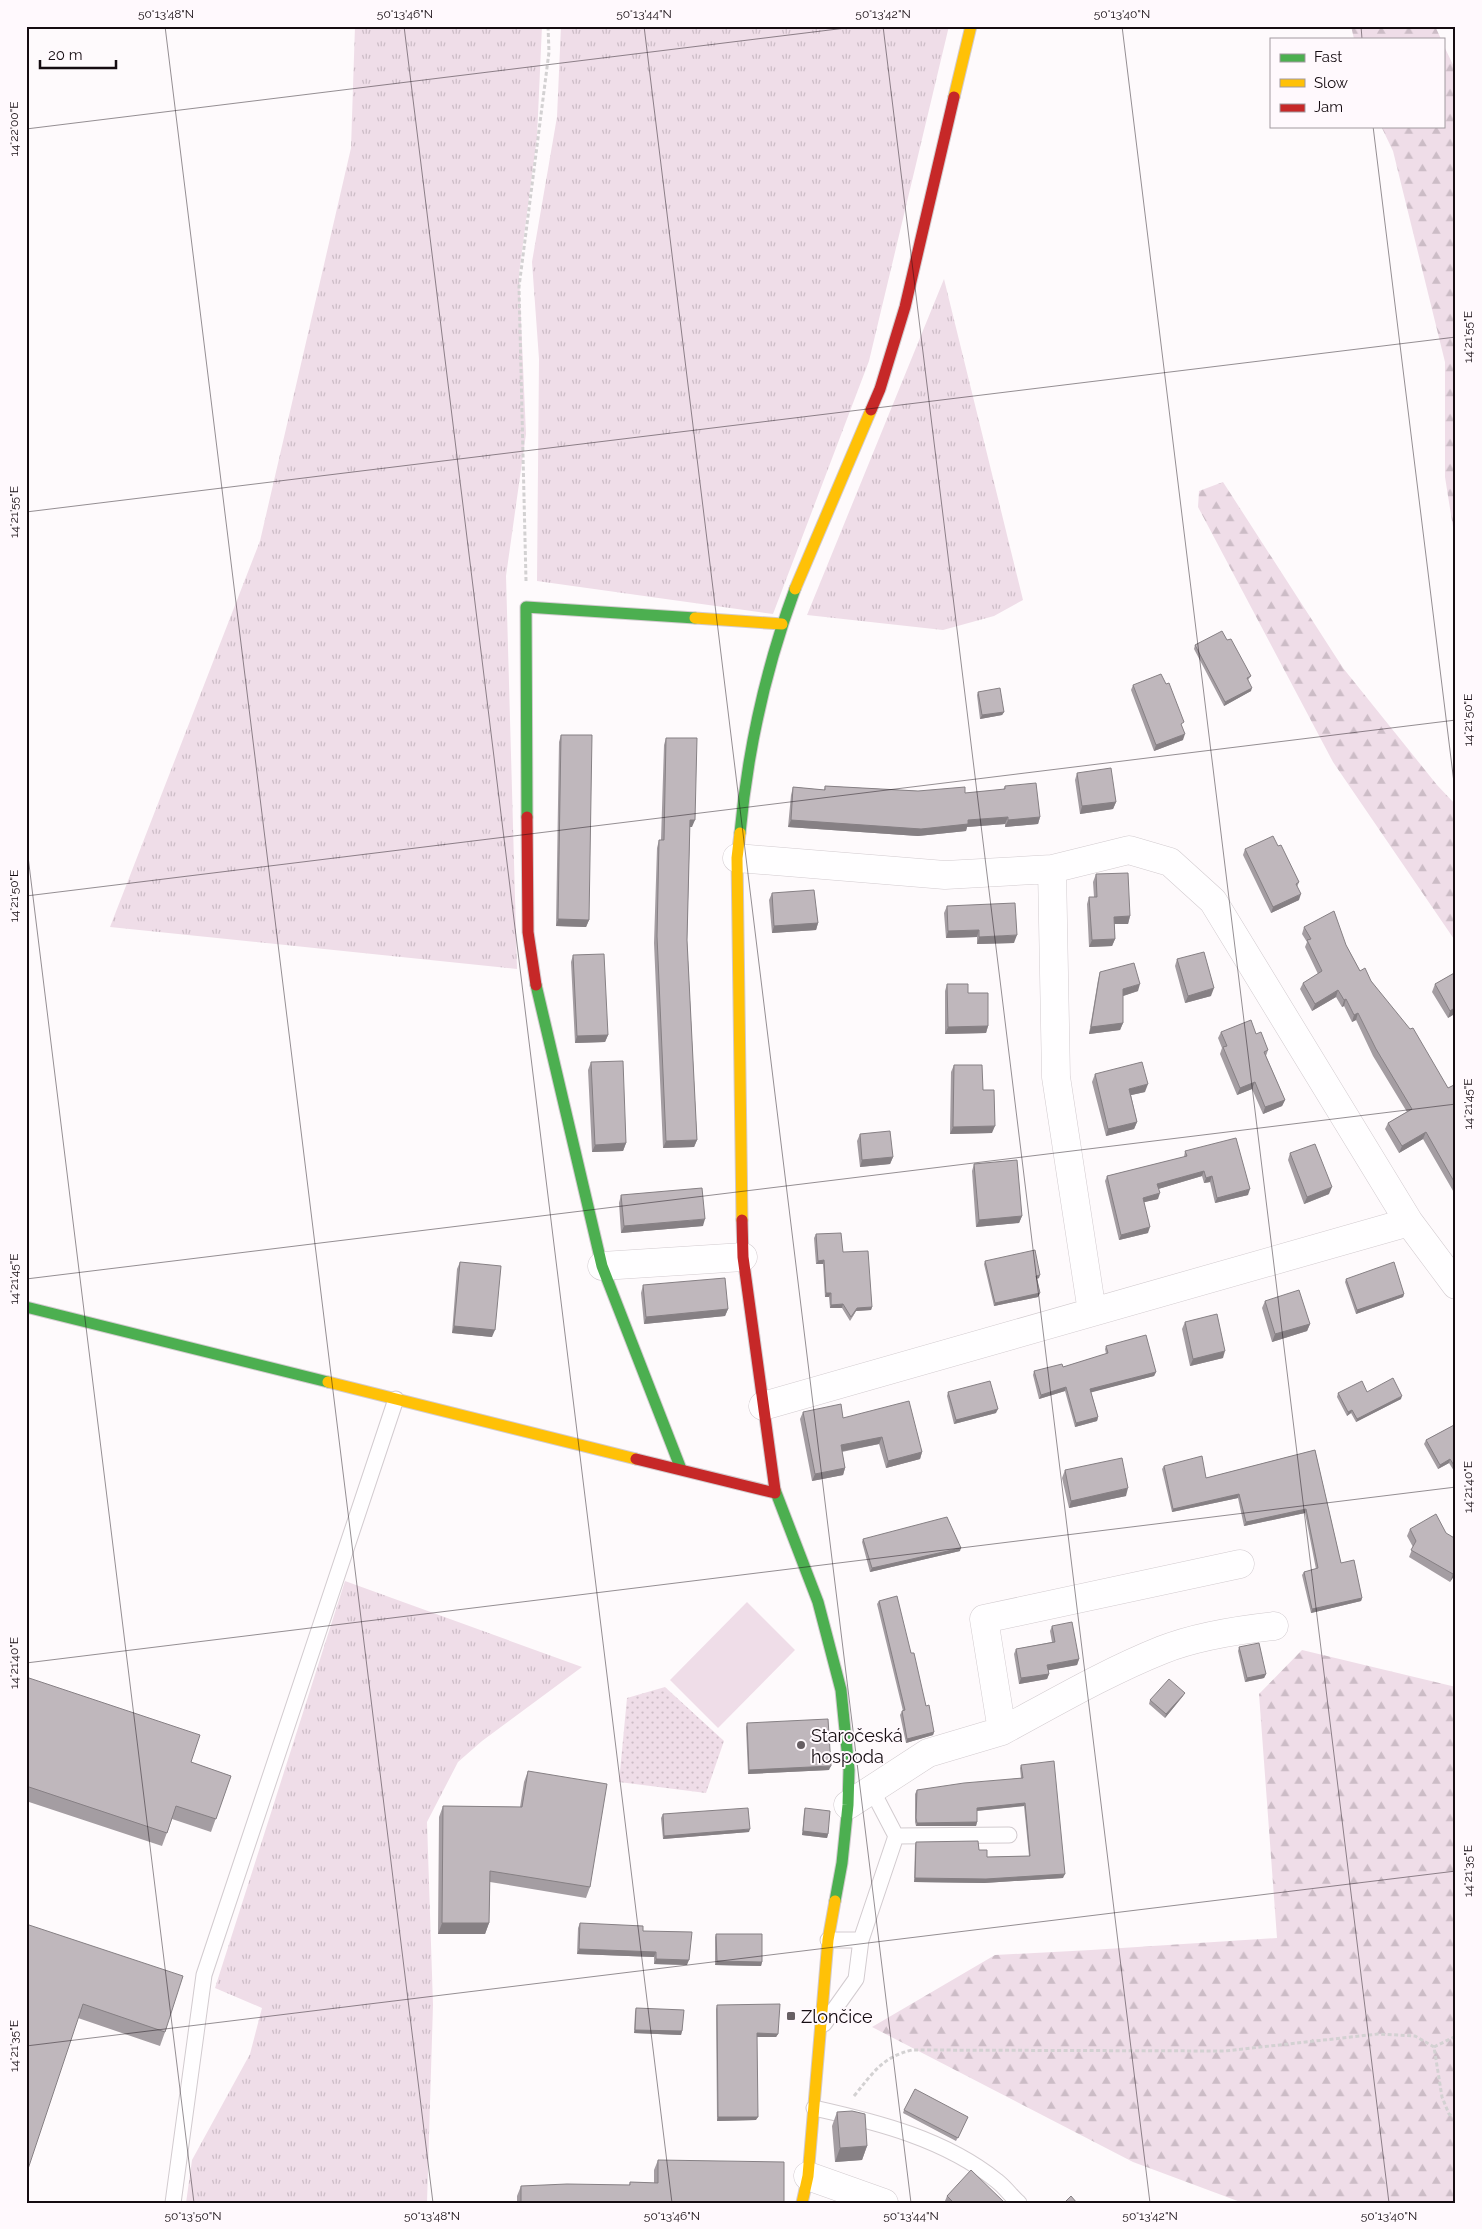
<svg xmlns="http://www.w3.org/2000/svg" width="1482" height="2229" viewBox="0 0 1482 2229" font-family="Raleway,sans-serif">
<style>
.grass{fill:url(#grass-tufts)}
.forest{fill:url(#forest-firs)}
.park{fill:url(#park-dots)}
.pitch{fill:#efdde8}
.lines{fill:none;stroke-linecap:round;stroke-linejoin:round}
.lane-casing{stroke:#d2cbcf;stroke-width:17}
.street-casing{stroke:#d2cbcf;stroke-width:29}
.fast-casing{stroke:#d2cbcf;stroke-width:13}
.slow-casing{stroke:#d2cbcf;stroke-width:13}
.jam-casing{stroke:#d2cbcf;stroke-width:13}
.path{stroke:#d3d1d2;stroke-width:3;stroke-dasharray:4 2.5;stroke-linecap:butt}
.lane{stroke:#fffeff;stroke-width:15}
.street{stroke:#fffeff;stroke-width:28}
.fast{stroke:#4caf50;stroke-width:11}
.slow{stroke:#ffc107;stroke-width:11}
.jam{stroke:#c62828;stroke-width:11}
.wall{fill:#a49da2}
.shaded-wall{fill:#868084}
.building{fill:#bfb7bc;stroke:#868084}
.ticks{fill:none;stroke:#150c11;stroke-width:1;stroke-opacity:0.45}
.poi-dot{fill:#675f63;stroke:#fff9fd;stroke-width:2}
.labels{text-anchor:middle;dominant-baseline:central;stroke-width:4;stroke-linejoin:round;paint-order:stroke}
.poi-label{font-size:18px;fill:#150c11;stroke:#fff9fd;text-anchor:start}
.neatline{fill:none;stroke:#150c11;stroke-width:2}
.ticks-label{font-size:12px;text-anchor:middle;fill:#150c11}
</style>
<defs>
<pattern id="grass-tufts" width="24" height="20" patternUnits="userSpaceOnUse" patternTransform="scale(1.25)"><rect width="24" height="20" fill="#efdde8"/><path d="M3 7l-1-3M5 7V3M7 7l1-3M15 17l-1-3M17 17v-4M19 17l1-3" fill="none" stroke="#ccbcc6"/></pattern>
<pattern id="forest-firs" width="22" height="20" patternUnits="userSpaceOnUse" patternTransform="scale(1.25)"><rect width="22" height="20" fill="#efdde8"/><path d="M5 1l3.5 6h-7zM16 11l3.5 6h-7z" fill="#ccbcc6"/></pattern>
<pattern id="park-dots" width="8" height="8" patternUnits="userSpaceOnUse" patternTransform="scale(1.25)"><rect width="8" height="8" fill="#efdde8"/><path d="M2 2h.1M6 6h.1" fill="none" stroke="#ccbcc6" stroke-width="1.8" stroke-linecap="round"/></pattern>
</defs>
<rect width="100%" height="100%" fill="#fefafc"/>
<!-- grass -->
<path class="grass" d="M355,26h187l-5,111 -18,137 7,160 -20,142 11,393 -407,-42 150,-386 91,-393z
M561,26h388l-80,335 -96,253 -236,-33 2,-222 -7,-97 25,-145z
M944,279l79,321 -29,16 -51,14 -136,-15z
M345,1581l237,86 -100,74 -24,21 -31,60 6,183 -6,198h-241l6,-43 58,-106 12,-46 -47,-20z"/>
<!-- forest -->
<path class="forest" d="M1351,26h84l6,13h-87z
M1443,44l13,27v475l-11,-69v-115l-52,-211 -12,-25h62z
M1223,482l120,186 94,117 19,20v137l-123,-180 -135,-255 1,-16z
M1302,1650l154,37v516h-213l-110,-41 -261,-135 123,-72 96,-5 186,-12 -18,-244z"/>
<!-- park -->
<path class="park" d="M665,1687l59,54 -18,52 -87,-11 8,-84z"/>
<!-- pitch -->
<path class="pitch" d="M747,1602l48,48 -77,78 -48,-48z"/>
<g class="lines">
<!-- lane casing -->
<g class="lane-casing">
<path id="lane" d="M872,1790l24,46 113,-1
M828,1940h33l35,-104
M824,2024l32,-45 5,-39
M814,2108c63,14 131,31 183,73 8,6 14,15 22,22
M173,2203l31,-228 192,-576"/>
</g>
<!-- street casing -->
<g class="street-casing">
<path id="street" d="M737,858l208,17 107,-6 77,-19 41,12 43,39 196,321 47,63
M1052,869l4,208 36,235
M602,1266l141,-9
M763,1406l646,-184
M1002,1731c52,-28 105,-59 160,-81 35,-14 75,-20 112,-24
M848,1805l80,-52 74,-22 -18,-112 256,-55
M808,2176l76,27"/>
</g>
<!-- fast casing -->
<g class="fast-casing">
<path id="fast" d="M527,817l-1,-210 169,11
M740,833c8,-86 25,-163 55,-244
M536,985l66,281 79,203
M26,1307l302,75
M775,1490l43,112 23,88 8,80 -1,35 -6,58 -7,38"/>
</g>
<!-- slow casing -->
<g class="slow-casing">
<path id="slow" d="M954,97l17,-71
M795,589l76,-179
M695,618l87,6
M740,833l-3,25 5,362
M328,1382l308,77
M802,2203l6,-27 20,-236 7,-39"/>
</g>
<!-- jam casing -->
<g class="jam-casing">
<path id="jam" d="M871,410l9,-21 25,-82 49,-210
M527,817l1,115 8,53
M742,1220l1,37 32,233
M636,1459l139,34"/>
</g>
<!-- path -->
<path class="path" d="M526,581l-7,-294 30,-235 -1,-26
M1434,2047l22,-11
M854,2096c19,-23 28,-39 58,-46l313,1 153,-17 37,2 19,11 8,50 7,17 7,5"/>
<!-- lane -->
<use href="#lane" class="lane"/>
<!-- street -->
<use href="#street" class="street"/>
<!-- fast -->
<use href="#fast" class="fast"/>
<!-- slow -->
<use href="#slow" class="slow"/>
<!-- jam -->
<use href="#jam" class="jam"/>
</g>
<!-- wall -->
<path class="wall" d="M1227,640l24,36 -3,4 3,11 -27,15 -30,-57 1,-4z
M1133,685l50,55 -29,11 -23,-61z
M978,692l26,20 -2,3 -22,4 -3,-24z
M561,735l28,185 -3,7 -30,-1 3,-184z
M666,738l26,89h-2l-3,113 10,200 -3,7 -31,1 -9,-205 3,-95 2,-8h2l3,-95z
M1077,773l39,29 -3,7 -33,5 -5,-34z
M825,786l93,5 47,2 38,-3 2,-4 35,31 -2,7 -33,3v-3l-38,3 -1,4 -48,5 -130,-9 3,-32 2,-8 31,3z
M1278,846l21,36 -2,5 2,13 -28,13 -28,-58 2,-6z
M1096,874l34,42 -2,8h-14l1,15 -3,7 -23,1 -2,-43 2,-7h5l-1,-15z
M772,893l46,30 -2,7 -44,3 -3,-33z
M947,906l67,37 -37,1v-7l-31,1 -2,-25z
M1304,927l42,18 14,26 11,10 77,107 8,-4v112l-33,-57 -24,14 -14,-24 3,-6 19,-11 -34,-56 -17,-36 -4,2 -8,-16 -2,1 -6,-10 -24,14 -12,-22 3,-6 15,-9 -13,-27 2,-5 -5,-8z
M573,955l35,80 -3,7 -30,1 -4,-81z
M1177,959l34,37 -26,7 -10,-37z
M1100,972l38,19 -15,5v27l-3,7 -31,4 9,-54z
M1456,972v41l-8,5 -16,-26 3,-8z
M947,984l21,9 20,33 -2,7 -41,1v-43z
M1221,1032l35,2 12,16 -2,6 19,44 -3,6 -19,8 -11,-25 -15,6 -17,-41 2,-6 -4,-10z
M591,1062l35,81 -3,8 -31,1 -4,-82z
M954,1065l29,25 9,43 -42,1 1,-62z
M1095,1074l50,18 -14,3 6,27 -3,7 -28,7 -14,-54z
M860,1134l33,23 -3,7 -30,3 -3,-26z
M1185,1151l63,44 -33,8 -5,-21 -6,1 -2,-7 -44,13v10l-14,3 4,31 -29,7 -14,-59 2,-5 77,-19z
M1290,1153l39,41 -25,10 -16,-44z
M974,1164l48,52 -3,7 -43,4 -4,-56z
M621,1195l82,31 -82,7 -2,-30z
M816,1234l27,18 29,55 -1,3 -15,1 -6,10 -8,-13h-12l-1,-11h-4l-2,-33h-7l-2,-26z
M985,1261l54,17 -2,1 3,14 -2,4 -44,9 -10,-42z
M460,1262l32,75 -40,-4 5,-64z
M1346,1279l58,15 -1,3 -47,17 -11,-32z
M643,1285l85,24 -3,7 -81,8 -3,-31z
M1265,1301l45,23 -3,7 -35,11 -10,-34z
M1185,1322l38,36 -33,8 -8,-37z
M1106,1346l50,26 -2,4 -63,16 7,25 -1,4 -22,6 -10,-36 -26,8 -6,-24 1,-4 29,-4 43,-13 -1,-5z
M948,1392l48,21 -42,11 -7,-28z
M1367,1392l34,7 -45,23 -5,-9 -4,3 -10,-19 1,-4z
M803,1412l40,6 79,34 -2,7 -34,9 -7,-24 -37,8 3,16 -2,7 -31,6 -12,-62z
M1456,1424v45l-2,2 -5,-8 -11,6 -14,-25 2,-4z
M1315,1450l26,113 21,35 -1,3 -50,12 -9,-38 2,-3 12,-3 -11,-56 -61,13 -6,-28 -66,14 -10,-43 2,-3 42,12z
M1065,1470l61,26 -57,12 -7,-30z
M1410,1529l46,10v34l-6,9 -41,-25 4,-10 -6,-11z
M863,1539l97,12 -90,21 -8,-30z
M879,1601l32,52 15,53 8,26 -1,3 -27,8 -6,-28 2,-4h1l-26,-107z
M1052,1626l27,33 -2,6 -29,5 1,4 -2,5 -28,5 -5,-30 2,-5 36,-7 -2,-11z
M1239,1647l27,27 -2,4 -19,4 -7,-31z
M26,1677l165,85 40,14 -20,56 -39,-13 -10,27 -136,-45z
M1183,1696l-18,22 -16,-14 1,-4z
M747,1723l82,47 -81,4 -2,-47z
M1021,1765l42,113 -79,5 -70,-1 1,-37 1,-3 63,8 8,7 42,-1 -5,-50 -47,5v11l-1,4h-60l-1,-4v-28l2,-4 104,-12 -1,-10z
M528,1771l62,116 -4,11 -96,-16 -1,41 -4,11h-47l1,-117 4,-11 77,1 4,-25z
M805,1808l23,26 -1,4 -25,-3 2,-23z
M663,1814l86,18 -86,7 -2,-21z
M580,1923l63,8 44,34 -33,-1v-7l-77,-3 1,-26z
M26,1924l139,108 -5,14 -82,-28z
M716,1934l46,28 -1,4 -46,-1v-28z
M717,2005l61,29 -2,3h-19l-1,83 -39,1 -1,-112z
M636,2008l46,23 -1,4 -47,-2 1,-21z
M904,2110l64,7 -12,24 -53,-28z
M837,2112l30,34 -5,14 -27,2 -3,-36z
M658,2160l126,43h-267v-7l4,-10 108,-1 1,-3 24,1v-13z
M947,2196l58,7h-58l-2,-2z"/>
<!-- shaded-wall -->
<path class="shaded-wall" d="M1252,688l-1,3 -27,15 1,-4z
M1004,712l-2,3 -22,4 2,-4z
M1185,734l-2,6 -29,11 2,-6z
M1116,802l-3,7 -33,5 2,-8z
M1008,817l-3,7 -38,3 -1,4 -48,5 -130,-9 3,-7h177z
M1040,817l-2,7 -33,3 3,-7z
M690,820h5l-3,7h-4z
M1301,894l-2,6 -28,13 2,-6z
M1130,916l-2,8h-17l3,-7z
M558,919l31,1 -3,7 -30,-1z
M818,923l-2,7 -44,3 2,-7z
M979,930l-2,7 -31,1 2,-7z
M1017,935l-3,8 -37,1 2,-7z
M1115,939l-3,7 -23,1 3,-7z
M1140,984l-2,7 -18,6 3,-8z
M1214,988l-3,8 -26,7 3,-7z
M1338,990l-2,7 -24,14 3,-7z
M1346,999l-2,7 -2,1 2,-7z
M1456,1007v6l-8,5 2,-7z
M1358,1013l-2,7 -4,2 2,-7z
M1123,1023l-3,7 -31,4 2,-7z
M988,1026l-2,7 -41,1 3,-7z
M608,1035l-3,7 -30,1 2,-7z
M1255,1082l-3,7 -15,6 3,-7z
M1148,1084l-3,8 -18,4 2,-7z
M1285,1100l-3,6 -19,8 2,-7z
M1137,1122l-3,7 -28,7 2,-7z
M995,1126l-3,7 -42,1 3,-7z
M1426,1132l-3,7 -24,14 3,-7z
M697,1140l-3,7 -31,1 3,-7z
M626,1143l-3,8 -31,1 3,-7z
M893,1157l-3,7 -30,3 2,-7z
M1204,1171l-2,5 -47,14 2,-6z
M1212,1176l-2,6 -6,1 2,-5z
M1332,1187l-3,7 -25,10 3,-7z
M1250,1189l-2,6 -33,8 2,-5z
M1160,1193l-2,6 -17,4 2,-5z
M1022,1216l-3,7 -43,4 3,-7z
M705,1219l-2,7 -82,7 3,-7z
M1150,1227l-2,6 -29,7 2,-5z
M824,1260l-1,4h-7l2,-3z
M1040,1275l-1,3 -4,1 1,-3z
M826,1293h5l-2,4h-4z
M1040,1293l-2,4 -44,9 1,-3z
M1404,1294l-1,3 -47,17 1,-4z
M843,1304l-1,4h-12l1,-3z
M872,1307l-1,3 -15,1 -6,10 7,-13z
M728,1309l-3,7 -81,8 2,-7z
M1310,1324l-3,7 -35,11 3,-8z
M454,1326l41,4 -3,7 -40,-4z
M1225,1351l-2,7 -33,8 3,-7z
M1156,1372l-2,4 -65,17 1,-4z
M1066,1387l-1,4 -26,8 2,-4z
M1402,1396l-1,3 -45,23 1,-3z
M998,1409l-2,4 -42,11 2,-4z
M1352,1410l-1,3 -4,3 1,-4z
M1098,1417l-1,4 -22,6 1,-4z
M882,1437l-3,7 -41,8 3,-7z
M922,1452l-2,7 -34,9 2,-7z
M1450,1459l-1,4 -11,6 2,-4z
M845,1468l-2,7 -31,6 3,-7z
M1128,1488l-2,8 -57,12 2,-7z
M1239,1494l-1,4 -66,14 1,-3z
M1306,1509l-1,4 -61,13 2,-4z
M961,1548l-1,3 -90,21 2,-4z
M1456,1570v3l-6,9 3,-8z
M1362,1598l-1,3 -50,12 1,-4z
M1079,1659l-2,6 -32,6 2,-6z
M1049,1674l-2,5 -28,5 2,-6z
M1266,1674l-2,4 -19,4 2,-4z
M1185,1693l-2,3 -18,22 1,-4z
M934,1732l-1,3 -27,8 1,-4z
M831,1766l-2,4 -81,4 1,-4z
M1025,1803l-1,3 -49,5 2,-3z
M977,1822l-1,4h-60l1,-3z
M750,1829l-1,3 -86,7 1,-3z
M803,1831l25,3 -1,4 -25,-3z
M1065,1874l-2,4 -79,5 -70,-1 1,-4z
M442,1923h47l-4,11h-47z
M579,1949l77,3 -2,5 -77,-3z
M656,1959l33,1 -2,5 -33,-1z
M717,1961l45,1 -1,4 -46,-1z
M635,2030l47,1 -1,4 -47,-2z
M757,2033l21,1 -2,3h-20z
M718,2117h40l-2,3 -39,1z
M867,2146l-5,14 -27,2 5,-14z"/>
<!-- building -->
<path class="building" d="M1222,631l5,9 4,-1 20,37 -4,2 5,10 -27,14 -30,-57z
M1161,674l5,10 3,-1 15,39 -3,2 4,10 -29,11 -23,-60z
M1000,688l4,24 -22,3 -4,-23z
M561,735h31l-3,185 -31,-1z
M666,738h31l-2,82h-5l-3,120 10,200 -31,1 -9,-205 2,-96h5z
M1111,768l5,34 -34,4 -5,-33z
M1036,783l4,34 -32,3v-3l-40,3v4l-47,5 -130,-9 2,-33 32,3v-4l93,5 47,-4v6l40,-4v-3z
M1273,836l5,10 3,-1 18,37 -3,2 5,10 -28,13 -28,-58z
M1128,873l2,43 -16,1 1,22 -23,1 -3,-43h8l-1,-23z
M814,890l4,33 -44,3 -2,-33z
M1015,903l2,32 -38,2v-7l-31,1 -1,-25z
M1334,911l12,34 14,26 5,-3 6,13 39,48 3,-1 35,60 8,-4v101l-30,-53 -24,14 -14,-23 24,-14 -36,-60 -18,-36 -4,2 -8,-16 -2,1 -6,-10 -23,14 -12,-21 19,-12 -15,-31 4,-1 -7,-12z
M1204,952l10,36 -26,8 -11,-37z
M604,954l4,81 -31,1 -4,-81z
M1134,963l6,21 -17,5v34l-32,4 9,-55z
M1456,972v35l-6,4 -15,-27z
M947,984h21v9h20v33l-40,1z
M1251,1020l5,14 5,-2 7,18 -4,2 21,48 -20,7 -10,-25 -15,6 -17,-41 4,-1 -6,-14z
M623,1061l3,82 -31,2 -4,-83z
M1142,1062l6,22 -19,5 8,33 -29,7 -13,-55z
M954,1065h28l1,25h11l1,36 -42,1z
M890,1131l3,26 -31,3 -2,-26z
M1236,1138l14,51 -33,9 -5,-22 -6,2 -2,-7 -47,13 3,9 -17,5 7,29 -29,8 -14,-59 80,-20 -2,-5z
M1315,1144l17,43 -25,10 -17,-44z
M1017,1160l5,56 -43,4 -5,-56z
M702,1188l3,31 -81,7 -3,-31z
M841,1233l2,19 25,-1 4,56 -15,1 -6,9 -8,-13 -12,1v-12h-5l-2,-33 -6,1 -2,-27z
M1035,1250l5,25 -4,1 4,17 -45,10 -10,-42z
M460,1262l41,4 -6,64 -41,-4z
M1394,1262l10,32 -47,16 -11,-31z
M725,1278l3,31 -82,8 -3,-32z
M1299,1290l11,34 -35,10 -10,-33z
M1217,1314l8,37 -32,8 -8,-37z
M1146,1335l10,37 -66,17 8,28 -22,6 -10,-36 -25,8 -7,-24 28,-7 1,3 45,-14 -2,-7z
M1393,1378l9,18 -45,23 -5,-9 -4,2 -10,-19 24,-12 5,11z
M990,1381l8,28 -42,11 -8,-28z
M909,1401l13,51 -34,9 -6,-24 -41,8 4,23 -30,6 -12,-62 38,-8 2,14z
M1456,1424v42l-1,1 -5,-8 -10,6 -14,-25z
M1315,1450l26,113 13,-3 8,38 -50,11 -8,-37 14,-4 -12,-59 -60,13 -7,-28 -66,15 -9,-43 38,-10 4,22z
M1122,1458l6,30 -57,13 -6,-31z
M1436,1514l10,19 10,6v31l-3,4 -42,-24 5,-9 -6,-12z
M947,1517l14,31 -89,20 -9,-29z
M897,1596l14,57h3l12,53 3,-1 5,27 -27,7 -5,-28 3,-1 -26,-109z
M1072,1622l7,37 -32,6 2,9 -28,4 -5,-29 39,-7 -3,-16z
M1259,1643l7,31 -19,4 -8,-31z
M26,1677l174,58 -9,27 40,14 -15,43 -40,-13 -9,27 -141,-47z
M1169,1679l16,14 -19,21 -16,-14z
M828,1719l3,47 -82,4 -2,-47z
M1054,1761l11,113 -79,5 -71,-1 1,-36 62,-1 1,9h8v7l43,-1 -5,-53 -48,5v14l-60,1 -1,-5 1,-28 47,-7 59,-5 -2,-13z
M528,1771l79,13 -17,103 -100,-16 -1,52h-47l1,-117 79,1z
M748,1808l2,21 -86,7 -1,-22z
M805,1808l25,3 -2,23 -25,-3z
M580,1923l63,3v5l49,1 -3,28 -33,-1v-7l-77,-3z
M26,1924l157,52 -18,56 -82,-28 -57,171z
M716,1934h46v28l-45,-1z
M780,2004l-2,30 -21,-1 1,84h-40l-1,-112z
M636,2008l48,2 -2,21 -47,-1z
M915,2089l53,28 -10,21 -54,-28z
M852,2111l13,3 2,32 -27,2 -3,-36z
M658,2160l126,2v41h-263v-17l46,-2 63,1v-3l28,1z
M971,2170l34,33h-51l-7,-7z
M1071,2196l6,7h-13z"/>
<!-- ticks -->
<path class="ticks" d="M165,26l268,2177M404,26l268,2177M644,26l267,2177M883,26l267,2177M1122,26l267,2177M1361,26l1,13M1373,126l83,673M26,129l836,-103M26,512l1430,-175M26,840l168,1363M26,896l1430,-176M26,1279l1430,-175M26,1663l1430,-176M26,2046l1430,-175"/>
<!-- markers -->
<g class="poi-dot">
<circle cx="801" cy="1745" r="5"/>
<rect x="786" y="2011" width="10" height="10" rx="2.5"/>
</g>
<g class="labels">
<!-- poi labels -->
<g class="poi-label">
<text x="811" y="1735">Staročeská<tspan x="811" dy="21">hospoda</tspan></text>
<text x="801" y="2016">Zlončice</text>
</g>
</g>
<!-- border -->
<rect width="1482" height="2229" fill="none" stroke="#fff9fd" stroke-width="55"/>
<!-- legend -->
<rect x="1270" y="38" width="175" height="90" fill="#fff9fd" stroke="#a19a9f"/>
<rect x="1280" y="54" width="25" height="8" fill="#4caf50" stroke="#a19a9f"/>
<text x="1314" y="62" font-size="15" fill="#150c11">Fast</text>
<rect x="1280" y="79" width="25" height="8" fill="#ffc107" stroke="#a19a9f"/>
<text x="1314" y="88" font-size="15" fill="#150c11">Slow</text>
<rect x="1280" y="104" width="25" height="8" fill="#c62828" stroke="#a19a9f"/>
<text x="1314" y="112" font-size="15" fill="#150c11">Jam</text>
<!-- scale -->
<path d="M40 60v8h76v-8" fill="none" stroke="#150c11" stroke-width="2.5"/>
<text x="48" y="60" font-size="15" fill="#150c11" stroke="#fff9fd" stroke-width="4" paint-order="stroke">20 m</text>
<rect x="28" y="28" width="1426" height="2174" class="neatline"/>
<g class="ticks-label">
<text x="166" y="18">50°13'48"N</text>
<text x="405" y="18">50°13'46"N</text>
<text x="644" y="18">50°13'44"N</text>
<text x="883" y="18">50°13'42"N</text>
<text x="1122" y="18">50°13'40"N</text>
<text transform="translate(14 129) rotate(-90)" y="4">14°22'00"E</text>
<text transform="translate(1468 337) rotate(-90)" y="4">14°21'55"E</text>
<text transform="translate(14 512) rotate(-90)" y="4">14°21'55"E</text>
<text transform="translate(1468 720) rotate(-90)" y="4">14°21'50"E</text>
<text transform="translate(14 896) rotate(-90)" y="4">14°21'50"E</text>
<text transform="translate(1468 1104) rotate(-90)" y="4">14°21'45"E</text>
<text transform="translate(14 1279) rotate(-90)" y="4">14°21'45"E</text>
<text transform="translate(1468 1487) rotate(-90)" y="4">14°21'40"E</text>
<text transform="translate(14 1663) rotate(-90)" y="4">14°21'40"E</text>
<text transform="translate(1468 1871) rotate(-90)" y="4">14°21'35"E</text>
<text transform="translate(14 2046) rotate(-90)" y="4">14°21'35"E</text>
<text x="193" y="2220">50°13'50"N</text>
<text x="432" y="2220">50°13'48"N</text>
<text x="672" y="2220">50°13'46"N</text>
<text x="911" y="2220">50°13'44"N</text>
<text x="1150" y="2220">50°13'42"N</text>
<text x="1389" y="2220">50°13'40"N</text>
</g>
</svg>
